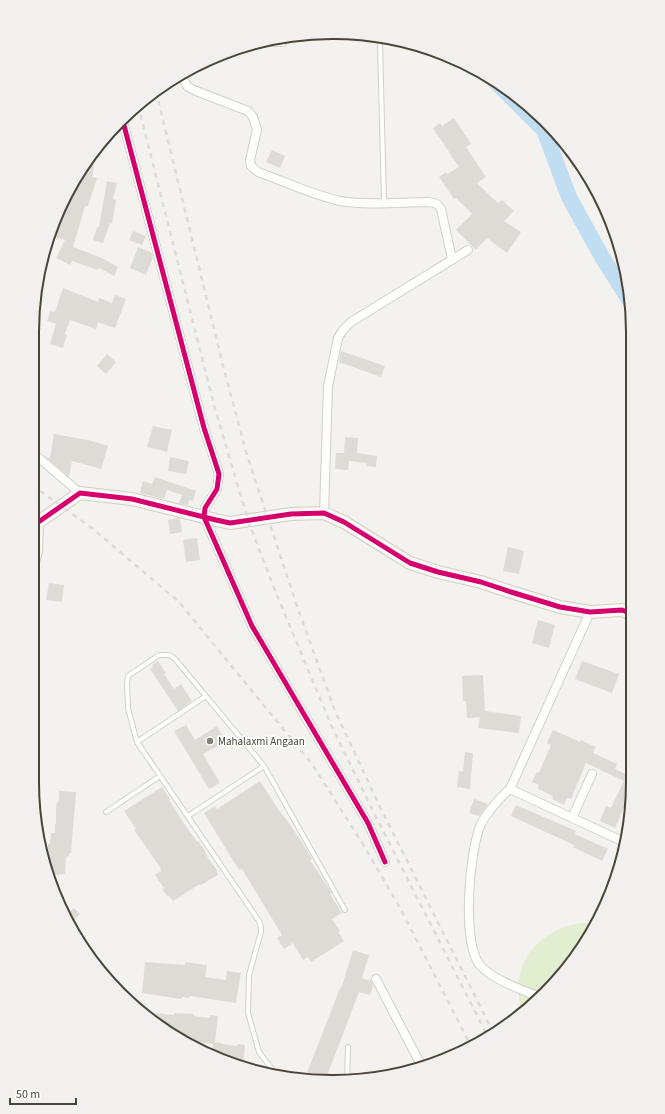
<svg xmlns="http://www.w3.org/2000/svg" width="665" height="1114" viewBox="0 0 665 1114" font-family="'Source Sans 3',sans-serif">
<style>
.green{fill:#e1eecf}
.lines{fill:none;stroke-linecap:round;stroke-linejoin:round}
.river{stroke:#c0ddf1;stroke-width:16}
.building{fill:#dedbd6}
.lane-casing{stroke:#d2d0cb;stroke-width:6}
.street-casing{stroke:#d2d0cb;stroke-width:10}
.secondary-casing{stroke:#d3cfc5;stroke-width:14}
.lane{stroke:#fdfdfc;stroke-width:4}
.street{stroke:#fdfdfc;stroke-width:8}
.secondary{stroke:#f7f6f1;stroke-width:12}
.rail{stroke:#dbdbda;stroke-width:2.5;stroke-dasharray:5 5;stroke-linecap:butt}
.cycleway-casing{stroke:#fff;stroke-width:8}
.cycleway{stroke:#d6006c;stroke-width:5}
.poi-dot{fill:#868178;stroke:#fff;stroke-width:1.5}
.labels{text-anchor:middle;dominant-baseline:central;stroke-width:3.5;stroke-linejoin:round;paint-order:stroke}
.poi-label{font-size:11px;fill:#4b4439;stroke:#fff;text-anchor:start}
.rim{fill:none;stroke:#4b4439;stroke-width:2}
</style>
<rect width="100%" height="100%" fill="#f4f2ee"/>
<!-- green -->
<path class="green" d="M584,923l11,1 -13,25 -59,63c-18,-45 16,-85 61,-89z"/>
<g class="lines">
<!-- river -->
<path class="river" d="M494,80l50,50 25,67 33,60 28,44"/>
</g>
<!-- building -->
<path class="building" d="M454,118l17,26 -5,3 20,30 -9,6 21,20 4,-3 12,11 -10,10 17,11 -14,21 -20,-15 -11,12 -20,-20 16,-16 -16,-16 -2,1 -15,-22 7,-5 1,2 12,-7 -26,-39 7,-5 2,3z
M272,150l13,6 -5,12 -14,-6z
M84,163l10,2 -2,12 5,1 -9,28h-3l-12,41 29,11 16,9 -4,9 -15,-8 -1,2 -26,-9 -2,4 -14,-7 9,-18 -11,-3 9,-31z
M107,181l10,2 -4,16 3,1 -4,24 -2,-1 -7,20 -10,-3 4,-13h2z
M133,231l13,5 -4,9 -13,-5z
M138,247l14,6 1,4 -7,18 -16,-7z
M63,288l35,14 1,-4 13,5 3,-8 11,4 -11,29 -17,-6 -2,7 -26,-9 -5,14 2,1 -4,13 -13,-4 6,-20 -9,-3 3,-10 5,1z
M341,351l44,15 -4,11 -42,-15z
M107,354l9,8 -10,12 -9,-8z
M153,426l19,4 -5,22 -20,-5z
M54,434l34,6 20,6 -7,23 -29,-8 -3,16 -23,-20 4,1z
M345,437l13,1 -1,15 20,3 -1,11 -10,-1 1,-3 -18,-2 -1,9 -13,-1 1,-16h8z
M170,457l19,4 -3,13 -18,-3z
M155,477l41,14 -3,10 -4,-1 -1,5 -9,-2 3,-8 -15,-5 -3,9 -24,-6 3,-12 9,3z
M178,518l2,1 2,13 -12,2 -2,-14z
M197,538l3,22 -14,2 -3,-22z
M508,547l16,4 -5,23 -16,-3z
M49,583l15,2 -2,17 -16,-2z
M538,620l17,5 -6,23 -17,-5z
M158,661l8,12 -2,1 10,15 7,-5 11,17 -14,10 -28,-42 3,-2 -1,-2z
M582,661l37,13 -7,19 -37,-14z
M483,675l2,36 36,5 -2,17 -41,-5 2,-11 -13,1 -1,-17h-3l-1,-25z
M186,725l9,15 22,-14 8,16 -22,12 17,29 -11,6 -35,-58z
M553,730l27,12 1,-2 15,7 -3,6 24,11 -2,5 17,8v12l-17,39 -15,-7 6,-15 5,2 13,-27 -38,-18 -15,36 -4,-1 -3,7 -12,-6 1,-3 -15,-7 1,-4 -7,-3 5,-10 2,1 12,-28 -4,-2z
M465,752l8,1 -3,36 -13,-2 2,-16 4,1z
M260,781l22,34h1l19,27 10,17 -2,1 17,26 5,7 -2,1 12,19 -10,6 8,12 -2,1 6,9 -33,21 -3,-5 -5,3 -10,-17 -9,6 -7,-11 5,-3 -40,-66 -3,1 -35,-57 11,-7 2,3z
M162,787l8,12 -1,1 14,22 14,20 1,-1 6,8 4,9 8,11 2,6 -17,10 -1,-1 -27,17 -4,-5h-2l-5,-7 2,-1 -9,-13 6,-4 -1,-4 -26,-37 2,-1 -12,-18z
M59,791l17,1 -5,61h-2v3l-3,1 -1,17h-6v1l-12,-1 -3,-20 3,1v-6h1v-5h2l1,-11h4v-9l1,-1v-17l2,-5h1z
M474,799l14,5 -9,12 -10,-3z
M516,805l60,26 -1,3 33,15 -6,12 -29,-14 1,-2 -63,-29z
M74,908l6,6 -8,9 -5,-9z
M353,950l16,5 -7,23 9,3 2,5 -3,9 -11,-3 -34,89 -20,-3 35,-90 1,1z
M145,962l40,3v-3l22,3 -2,12 21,3 1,-9 14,2 -5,30 -46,-7 -1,2 -7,-1v2l-40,-6z
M156,1013l18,2 1,-2 19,1v2l16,2v-3l8,1 -3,26 7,1 -1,1 16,2 1,-2 7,1 -2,22 -7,-1 -24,-12 1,-10 -32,-5 -16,-8 -11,-10z"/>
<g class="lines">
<!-- lane casing -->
<g class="lane-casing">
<path id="lane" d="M380,43l4,159
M254,44h30
M137,742l69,-46
M106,812l54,-36
M188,816l76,-50
M274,1072l-15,-20 -11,-39 1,-38 12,-43v-5l-2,-6 -122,-179 -9,-34 -1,-24 1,-8 31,-21h11l5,4 89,107 81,144
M347,1080l1,-33"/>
</g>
<!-- street casing -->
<g class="street-casing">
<path id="street" d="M182,74l2,7 4,6 8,4 52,20 5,6 4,13 -7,30 1,6 7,6c25,9 55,23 82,29 28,5 61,1 89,1l8,2 4,5 11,50
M122,118l82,310 15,46 -2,15 -12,19 -1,9 48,109 116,197 17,39
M45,250h1
M32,452l48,41
M324,513l4,-127 10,-48 5,-8 8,-8 117,-72
M510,789l114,53
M572,818l20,-44
M376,979l46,88
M538,996c-17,-6 -48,-18 -59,-32 -17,-24 -10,-113 2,-140 5,-10 20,-28 29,-35l80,-177"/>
</g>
<!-- secondary casing -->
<g class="secondary-casing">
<path id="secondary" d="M32,523h5l43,-30 52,6 84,21 14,3 61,-9 33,-1 20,9 66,41 28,9 43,10 30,10 49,15 30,5 32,-2 10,4
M32,566l4,-15 1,-28"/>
</g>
<!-- lane -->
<use href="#lane" class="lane"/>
<!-- street -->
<use href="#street" class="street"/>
<!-- secondary -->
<use href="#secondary" class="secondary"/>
<!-- rail -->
<path class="rail" d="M156,91l67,275 24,89 51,154 37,102 45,96 113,225
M138,105l77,304 33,111 28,73 56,134 41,84 114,224
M32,485l61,44 86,73 133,162 49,77 38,65 71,138"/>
<!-- cycleway casing -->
<g class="cycleway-casing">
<path id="cycleway" d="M122,118l82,310 15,46 -2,15 -12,19 -1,9 48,109 116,197 17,39
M32,523h5l43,-30 52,6 84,21 14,3 61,-9 33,-1 20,9 66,41 28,9 43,10 30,10 49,15 30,5 32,-2 10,4"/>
</g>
<!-- cycleway -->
<use href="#cycleway" class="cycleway"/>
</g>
<!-- markers -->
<circle class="poi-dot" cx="210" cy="741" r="4"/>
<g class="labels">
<!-- poi labels -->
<g class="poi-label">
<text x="218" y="741">Mahalaxmi Angaan</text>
</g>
</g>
<!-- crop -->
<path d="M0 0H665V1114H0ZM332 39H333A293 293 0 0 1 626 332V782A293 293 0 0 1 333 1075H332A293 293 0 0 1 39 782V332A293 293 0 0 1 332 39Z" fill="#f1f0ef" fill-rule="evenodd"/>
<path class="rim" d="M332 39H333A293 293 0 0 1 626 332V782A293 293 0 0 1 333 1075H332A293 293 0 0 1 39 782V332A293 293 0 0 1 332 39Z"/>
<!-- scale -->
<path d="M10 1098v6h66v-6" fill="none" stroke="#4b4439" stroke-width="2"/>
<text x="16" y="1098" font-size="12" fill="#4b4439" stroke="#ffffff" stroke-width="3" paint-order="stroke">50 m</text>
</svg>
